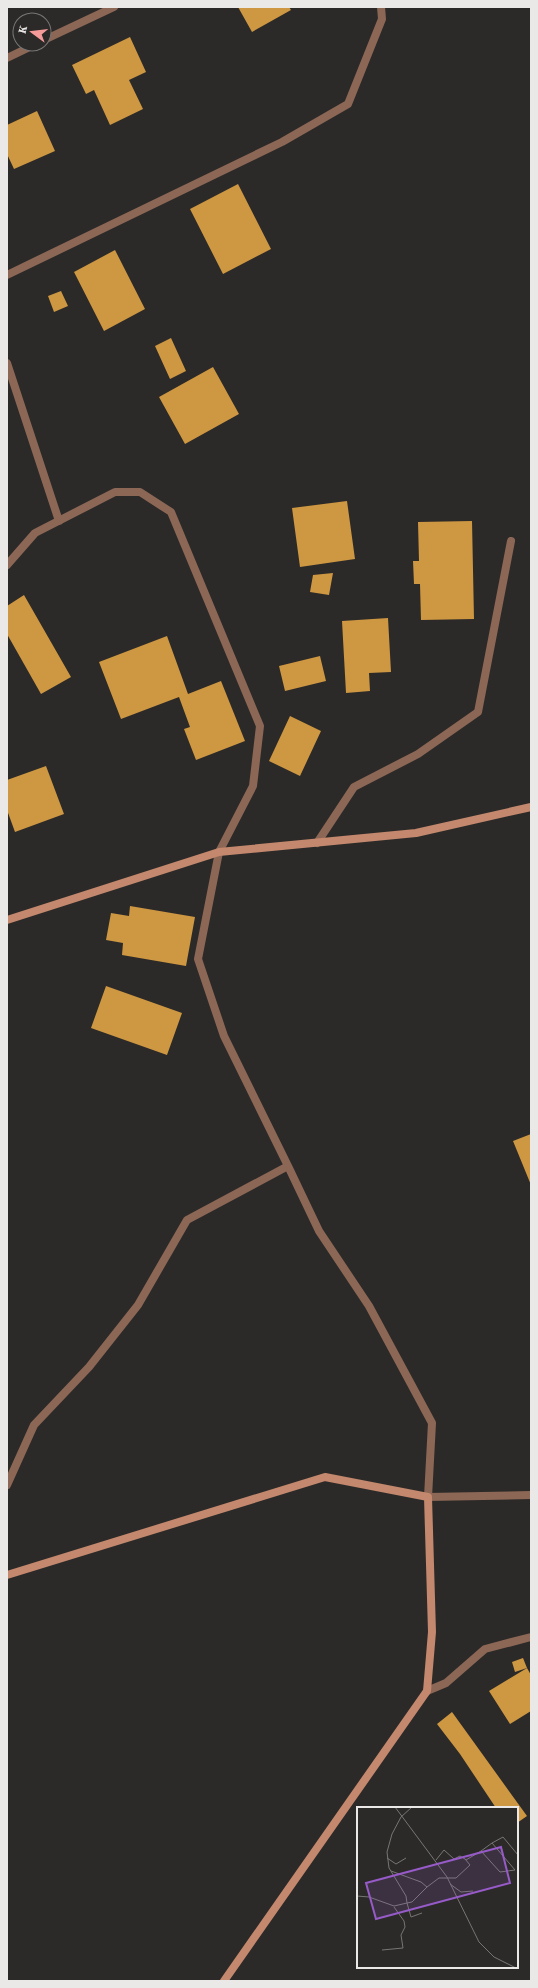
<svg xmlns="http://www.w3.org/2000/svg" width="538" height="1988" viewBox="0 0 538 1988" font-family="'Source Serif 4',serif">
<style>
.building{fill:#ce9742}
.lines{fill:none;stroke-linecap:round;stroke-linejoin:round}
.street{stroke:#8c6756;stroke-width:8}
.secondary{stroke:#c3886d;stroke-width:8}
.inset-road{fill:none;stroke:#787675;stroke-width:1}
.view{fill:#975bc9;fill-opacity:0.15;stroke:#975bc9;stroke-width:2}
.inset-edge{fill:none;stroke:#ebe9e8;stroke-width:2}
</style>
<rect width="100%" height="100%" fill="#2c2a28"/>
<!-- building -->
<path class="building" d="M238,7h51l2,3 -39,22z
M130,37l16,35 -17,8 14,29 -33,16 -16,-35 -8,4 -14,-29z
M37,111l18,40 -41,18 -7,-15v-29z
M238,184l33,65 -48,25 -33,-65z
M115,250l30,59 -41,22 -30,-59z
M61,291l7,15 -14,6 -6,-16z
M171,338l15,33 -16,8 -15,-33z
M213,367l26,47 -54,30 -26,-47z
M347,501l8,58 -55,8 -8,-59z
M472,521l2,98 -53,1 -1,-36h-6l-1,-23h6l-1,-39z
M333,573l-4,22 -19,-3 3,-17z
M24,595l47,82 -30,17 -34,-60v-28z
M388,618l3,54 -22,1 1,18 -24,2 -4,-72z
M167,636l21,58 33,-13 24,60 -49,19 -12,-31 6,-2 -11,-30 -58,22 -22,-57z
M320,656l6,25 -41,10 -6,-25z
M290,716l31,15 -21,45 -31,-15z
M46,766l18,48 -49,18 -8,-22v-30z
M130,906l65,11 -9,49 -64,-11 1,-12 -17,-3 5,-27 18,3z
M106,986l76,27 -15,42 -76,-27z
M531,1134v51l-18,-44z
M523,1658l4,10 -12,4 -3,-10z
M527,1668l4,7v36l-21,13 -21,-33z
M452,1712l75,104 -10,7v-15h-21l-36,-54 -23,-30z"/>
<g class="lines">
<!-- street -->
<path class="street" d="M44,40l70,-33
M7,58l29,-14
M7,275l275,-133 66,-38 34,-85 -1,-12
M7,363l52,158
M7,565l28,-32 80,-41h25l31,20 89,214 -7,60 -34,66 -21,107 26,77 64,130 -101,54 -49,85 -49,62 -55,58 -27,60
M317,843l37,-56 64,-33 60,-42 33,-171
M288,1166l31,65 50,75 63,117 -4,74 103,-2
M427,1691l19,-8 39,-34 46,-12"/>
<!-- secondary -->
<path class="secondary" d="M7,920l212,-68 197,-19 115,-26
M7,1575l318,-98 103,20 4,135 -5,59 -203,290"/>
</g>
<!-- overview -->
<g transform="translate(357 1807)">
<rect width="161" height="161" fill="#2c2a28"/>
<path class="inset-road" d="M38,0l52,70 32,65 15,15 22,11M135,36l11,-6 15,18M30,51l9,6 10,-6M109,53l15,-9 11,-8 23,27 -15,2 -19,-21M34,64l30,11 6,5 12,-9h17l14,-13 -5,-6 -5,-3 -6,3 -10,-9 -8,10M93,77l11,8 12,-1M0,89l12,1 25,9 13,-3 -1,-7 -17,-28 -2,-16 5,-18 9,-17 11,-10M65,106l-11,4 -4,-14 5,-1 15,-15M25,143l21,-2 -2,-13 4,-8 -1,-6 -10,-14"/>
<path class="view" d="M144,40l9,36 -134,36 -10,-36z"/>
<rect width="161" height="161" class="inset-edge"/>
</g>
<!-- border -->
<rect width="538" height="1988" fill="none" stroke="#ebe9e8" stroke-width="16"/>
<!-- north arrow -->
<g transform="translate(32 32) rotate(285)"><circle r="19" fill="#2c2a28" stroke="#787675"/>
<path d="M0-3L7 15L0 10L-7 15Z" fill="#f59b9a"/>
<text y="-6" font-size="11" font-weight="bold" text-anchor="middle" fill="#ebe9e8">K</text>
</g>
</svg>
